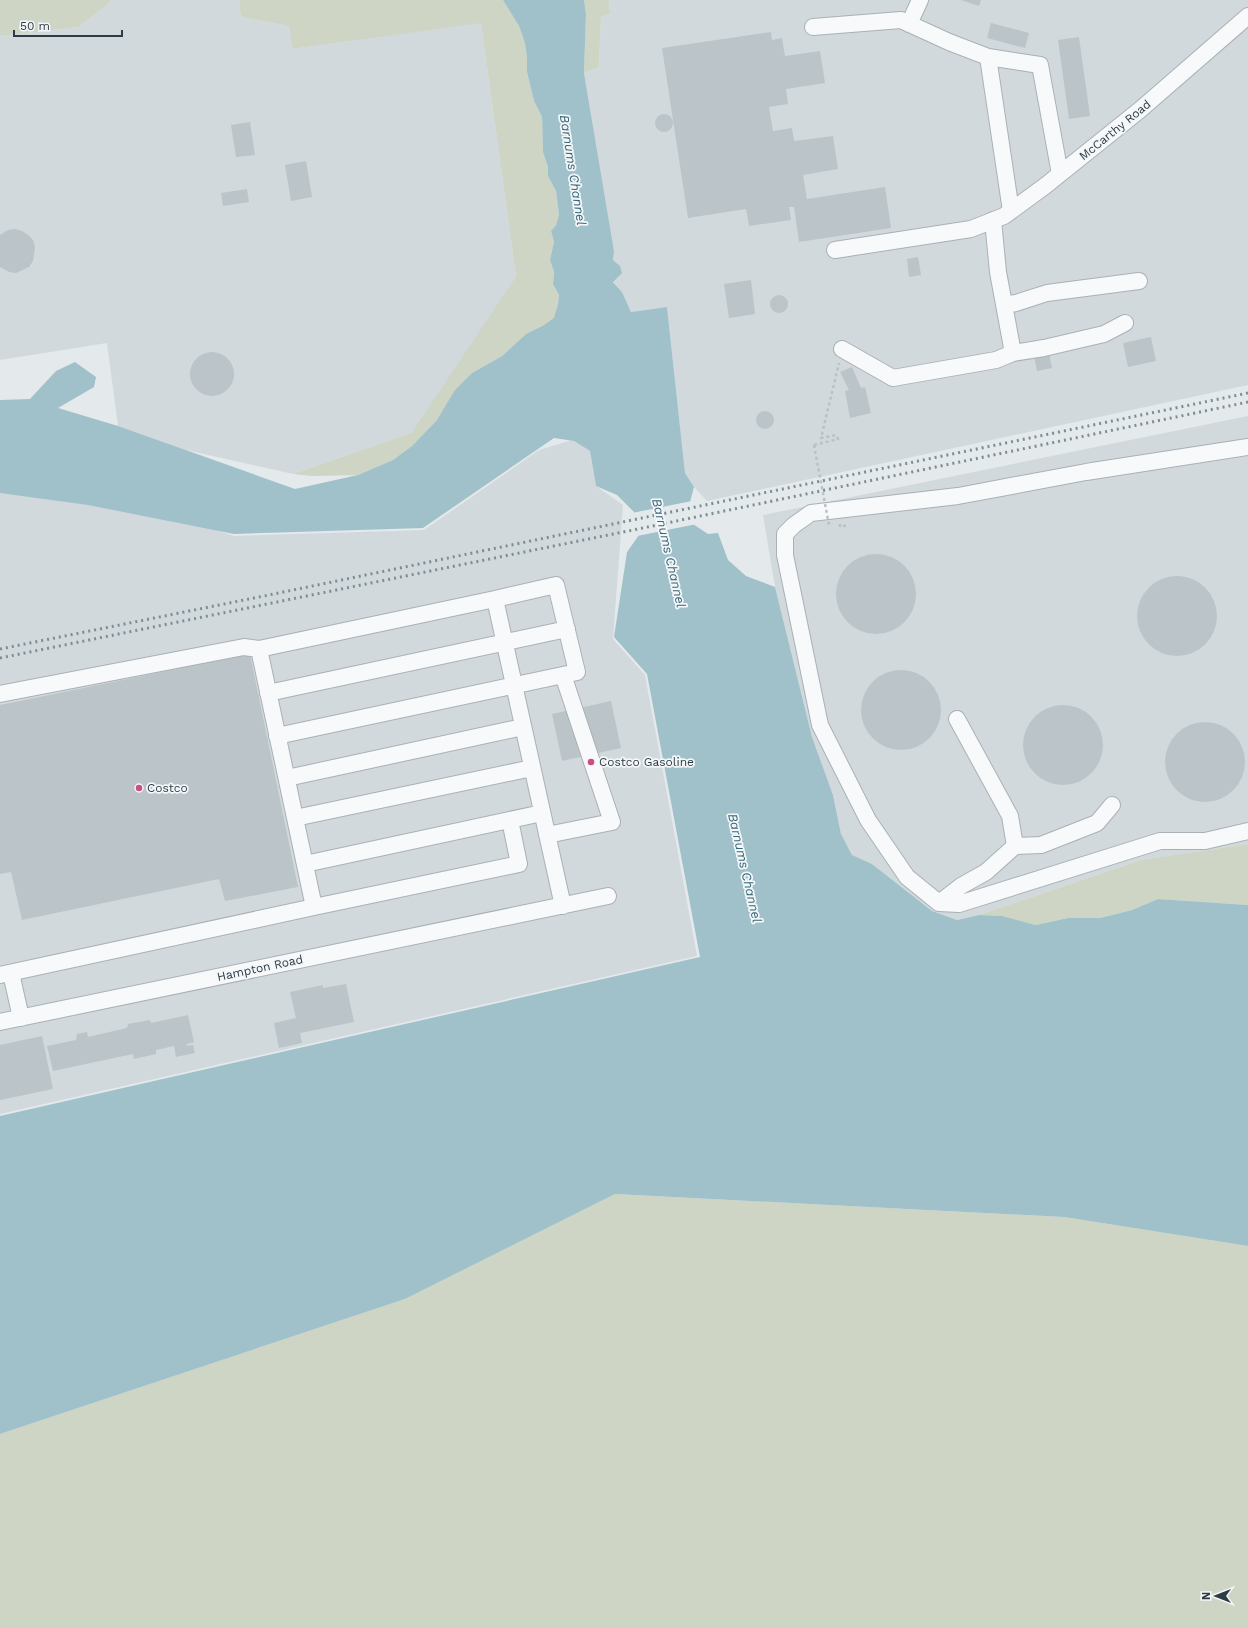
<svg xmlns="http://www.w3.org/2000/svg" width="1248" height="1628" viewBox="0 0 1248 1628" font-family="'Work Sans',sans-serif">
<style>
.built{fill:#d2d9dd}
.green{fill:#ced5c5}
.water{fill:#a0c1ca}
.pier{fill:#e4e9eb}
.building{fill:#bbc4c9}
.lines{fill:none;stroke-linecap:round;stroke-linejoin:round}
.minor-casing{stroke:#a9b1b6;stroke-width:18}
.path{stroke:#bac0c3;stroke-width:2.5;stroke-dasharray:3 3;stroke-linecap:butt}
.minor{stroke:#f7f9fa;stroke-width:16}
.rail{stroke:#7d8d95;stroke-width:3;stroke-dasharray:2 4;stroke-linecap:butt}
.path-bridge{stroke:#bac0c3;stroke-width:2.5;stroke-dasharray:3 3;stroke-linecap:butt}
.poi-dot{fill:#cc4d86;stroke:#f4f7f9;stroke-width:1.5}
.labels{text-anchor:middle;dominant-baseline:central;stroke-width:3.5;stroke-linejoin:round;paint-order:stroke}
.street-label{font-size:12px;fill:#2c3b44;stroke:#f4f7f9}
.poi-label{font-size:12px;fill:#2c3b44;stroke:#f4f7f9;text-anchor:start}
.water-label{font-size:13px;font-style:italic;fill:#366677;stroke:#f4f7f9}
</style>
<rect width="100%" height="100%" fill="#e4e9eb"/>
<!-- built -->
<path class="built" d="M109,0h130l2,17 48,9 3,23 189,-27 35,254 -105,157 -118,41 -111,-25 -64,-23 -11,-83 -107,17v-324l78,-9 31,-24z
M609,0h639v385l-541,116 -13,-14 -9,-14 -18,-166 -36,5 -9,-20 -9,-11 7,-15 -7,-6 1,-9 -30,-178 15,-6 2,-51 9,-2z
M1248,416v428l-107,16 -162,55 -22,5 -25,-9 -60,-47 -20,-9 -11,-21 -8,-39 -21,-58 -37,-150 -12,-72z
M572,440l18,11 6,35 27,19 -10,134 32,36 52,281 -697,158v-628l90,1 144,49 190,-6 115,-80z"/>
<!-- green -->
<path class="green" d="M0,0h109v3l-31,24 -78,9z
M239,0h264l16,26 6,17 2,15v14l7,29 8,16 1,35 5,15v9l8,15 3,24 -3,10 -5,6 3,11 -4,18 4,12 -1,12 6,11 -1,9 -4,15 -10,6 -18,9 -24,22 -30,17 -35,47 -25,26 -19,14 -35,15 -45,1 -20,-2 118,-41 105,-157 -35,-253 -189,26 -3,-23 -48,-9z
M584,0h25l1,14 -9,2 -2,51 -15,6 2,-59z
M1248,844v61l-90,-6 -26,11 -32,8h-32l-32,7 -34,-9 -23,-1 162,-55z
M615,1194l449,23 184,29v382h-1248v-194l405,-135z"/>
<!-- water -->
<path class="water" d="M503,0h81l2,14 -2,59 30,178 -1,9 7,6 2,7 -9,9 9,10 9,20 36,-5 18,166 9,14 -4,15 3,22 15,10 10,-1 10,27 18,16 29,11 37,150 21,58 8,39 11,21 20,9 60,47 25,9 22,-5 23,1 34,9 32,-7h32l32,-8 26,-11 90,6v341l-184,-29 -449,-23 -210,105 -405,135v-318l700,-159 -53,-283 -33,-37 13,-85 12,-17 -5,-23 -17,-17 -21,-9 -6,-35 -16,-10 -20,-3 -131,90 -189,6 -146,-29 -88,-12v-93l30,-1 26,-28 19,-9 21,15 -2,10 -36,21 60,18 177,63 63,-14 35,-15 19,-14 25,-26 18,-30 17,-17 30,-17 24,-22 18,-9 10,-7 4,-14 1,-9 -6,-11 1,-12 -4,-12 4,-18 -3,-11 5,-6 3,-10 -3,-24 -8,-15v-9l-5,-15 -1,-35 -8,-16 -7,-29v-14l-2,-15 -6,-17z"/>
<!-- pier -->
<path class="pier" d="M692,501l3,21 2,2 -60,12 -5,-23z"/>
<!-- building -->
<path class="building" d="M961,0h20l-2,6z
M991,23l38,10 -4,15 -38,-10z
M771,32l1,8 10,-2 3,18 35,-5 5,32 -39,6 2,15 -19,3 4,24 19,-3 2,13 39,-5 5,33 -35,6 4,24 78,-12 6,41 -92,14 -5,-35h-5l2,13 -42,6 -3,-17 -58,9 -26,-170z
M1079,37l11,79 -21,3 -11,-79z
M655 123a9 9 0 1 1 18 0a9 9 0 1 1-18 0Z
M250,122l5,33 -19,2 -5,-32z
M306,161l6,36 -21,4 -6,-36z
M247,189l2,13 -26,4 -2,-13z
M15,229l7,2 6,4 5,5 2,7 -2,14 -4,6 -13,6 -7,-1 -9,-5v-32l8,-5z
M918,257l3,18 -12,2 -2,-18z
M751,280l4,34 -26,4 -5,-34z
M770 304a9 9 0 1 1 18 0a9 9 0 1 1-18 0Z
M1151,337l5,24 -28,6 -5,-24z
M190 374a22 22 0 1 1 44 0a22 22 0 1 1-44 0Z
M1049,353l3,15 -15,3 -3,-15z
M852,367l9,21 4,-1 6,26 -21,5 -5,-27 4,-1 -9,-18z
M756 420a9 9 0 1 1 18 0a9 9 0 1 1-18 0Z
M836 594a40 40 0 1 1 80 0a40 40 0 1 1-80 0Z
M1137 616a40 40 0 1 1 80 0a40 40 0 1 1-80 0Z
M250,654l48,233 -73,14 -6,-22 -197,41 -11,-48 -11,2v-169z
M861 710a40 40 0 1 1 80 0a40 40 0 1 1-80 0Z
M611,701l10,47 -59,13 -10,-47z
M1023 745a40 40 0 1 1 80 0a40 40 0 1 1-80 0Z
M1165 762a40 40 0 1 1 80 0a40 40 0 1 1-80 0Z
M346,984l8,38 -54,11 2,10 -23,5 -5,-25 22,-5 -6,-26 33,-7v3z
M188,1015l6,27 -7,2v2l6,-1 2,8 -19,4 -2,-11 -18,4v4l-22,5 -1,-5 -80,17 -6,-25 29,-6 1,-6 10,-2 1,5 39,-9 1,-4 22,-4 1,3z
M42,1036l11,53 -53,11v-55z"/>
<g class="lines">
<!-- minor casing -->
<g class="minor-casing">
<path id="minor" d="M909,24l11,-24
M813,27l88,-7 48,22 39,15
M1011,211l-23,-154 52,8 20,109
M835,250l136,-21 33,-13 41,-30 96,-77 107,-93
M1004,305l12,-2 31,-10 92,-12
M842,349l51,29 103,-18 17,-7 -15,-81 -5,-52
M1013,353l31,-5 60,-14 21,-11
M1248,447l-162,25 -128,24 -147,17 -17,12 -9,9v21l35,170 48,95 39,57 32,26 20,1 201,-63h45l43,-10
M268,693l299,-64
M0,694l244,-47 15,2 236,-50 68,307
M277,736l300,-64 -21,-87 -61,14
M287,778l236,-51
M295,818l237,-50
M547,835l65,-13 -49,-147
M1015,846l26,-1 56,-22 15,-18
M305,864l237,-51
M939,903l22,-17 25,-14 29,-26 -5,-30 -53,-97
M314,907l205,-43 -9,-44
M11,973l10,45
M0,975l314,-68 -55,-258
M0,1022l608,-126"/>
</g>
<!-- path -->
<path class="path" d="M814,445l24,-6 -2,-4 -15,3 18,-75
M840,524v3l8,-2"/>
<!-- minor -->
<use href="#minor" class="minor"/>
<!-- rail -->
<path class="rail" d="M0,649l264,-53 984,-203
M0,658l638,-129 610,-127"/>
<!-- path-bridge -->
<path class="path-bridge" d="M814,445l15,80"/>
</g>
<!-- markers -->
<g class="poi-dot">
<circle cx="591" cy="762" r="4"/>
<circle cx="139" cy="788" r="4"/>
</g>
<g class="labels">
<!-- street labels -->
<g class="street-label">
<text transform="translate(1115 130) rotate(-39)">McCarthy Road</text>
<text transform="translate(260 968) rotate(-12)">Hampton Road</text>
</g>
<!-- poi labels -->
<g class="poi-label">
<text x="599" y="762">Costco Gasoline</text>
<text x="147" y="788">Costco</text>
</g>
<!-- water labels -->
<g class="water-label">
<text transform="translate(573 170) rotate(81)">Barnums Channel</text>
<text transform="translate(669 553) rotate(77)">Barnums Channel</text>
<text transform="translate(745 868) rotate(77)">Barnums Channel</text>
</g>
</g>
<!-- north arrow -->
<g transform="translate(1216 1596) rotate(270)" stroke="#f4f7f9" stroke-width="3" paint-order="stroke">
<path d="M0-3L7 15L0 10L-7 15Z" fill="#2c3b44"/>
<text y="-6" font-size="11" font-weight="bold" text-anchor="middle" fill="#2c3b44">N</text>
</g>
<!-- scale -->
<path d="M14 30v6h108v-6" fill="none" stroke="#2c3b44" stroke-width="2"/>
<text x="20" y="30" font-size="12" fill="#2c3b44" stroke="#f4f7f9" stroke-width="3" paint-order="stroke">50 m</text>
</svg>
